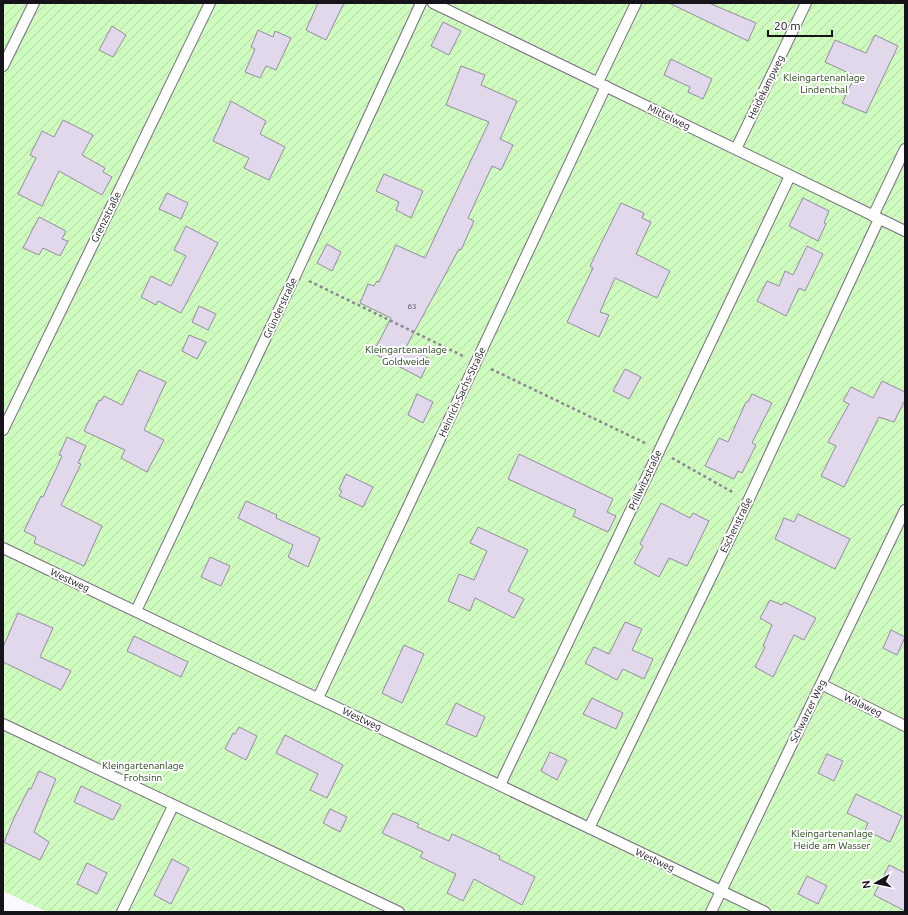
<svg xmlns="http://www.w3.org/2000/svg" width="908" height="915" viewBox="0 0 908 915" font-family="Ubuntu,sans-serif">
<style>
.garden{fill:url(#garden-furrows)}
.building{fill:#e2d8ec;stroke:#948b9e}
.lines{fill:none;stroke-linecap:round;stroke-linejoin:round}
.lane-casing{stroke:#746b7d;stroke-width:12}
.path{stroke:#8a878d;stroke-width:2.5;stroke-dasharray:3 3;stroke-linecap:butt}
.lane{stroke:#fff;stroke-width:10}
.labels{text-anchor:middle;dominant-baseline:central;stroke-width:4;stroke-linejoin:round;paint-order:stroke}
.number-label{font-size:8px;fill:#4a444e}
.park-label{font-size:10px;fill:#214513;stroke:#fff}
.street-label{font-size:10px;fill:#17131a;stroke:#fff}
</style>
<defs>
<pattern id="garden-furrows" width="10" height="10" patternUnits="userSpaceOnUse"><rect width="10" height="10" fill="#cefbbe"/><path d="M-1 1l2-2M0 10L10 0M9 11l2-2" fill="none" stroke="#b0d6a3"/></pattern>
</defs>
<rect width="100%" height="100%" fill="#fbf9fe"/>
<!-- garden -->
<path class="garden" d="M3,3h902v909h-858l-44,-21z"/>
<!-- building -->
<path class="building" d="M318,3h26l-18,37 -20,-10z
M669,3h40l47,20 -8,18z
M443,22l18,9 -12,24 -18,-9z
M112,26l14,9 -13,22 -14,-7z
M258,30l15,7 2,-6 16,7 -15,32 -10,-4 -6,12 -15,-6 10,-23 -4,-2z
M875,35l23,11 -32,67 -24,-10 13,-27 -30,-14 10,-22 31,13z
M671,59l41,20 -9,20 -15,-7 2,-5 -26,-12z
M461,66l24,9 -4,10 36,16 -17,38 13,6 -12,25 -9,-4 -24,52 6,3 -13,29 -2,-1 -53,98 24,12 -9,19 -48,-25 18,-35 -31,-15 8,-19 6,2 3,-5 2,1 17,-37 29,13 64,-136 -43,-17z
M231,101l35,20 -6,13 25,13 -16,33 -25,-12 5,-10 -36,-17z
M63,120l30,15 -11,20 23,13 -2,4 9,5 -10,18 -43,-24 -17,35 -24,-12 18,-36 -6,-3 12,-24 12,6z
M384,174l39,17 -12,27 -15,-8 3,-8 -23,-11z
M167,193l21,10 -7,16 -22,-10z
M803,198l26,13 -5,12 2,1 -8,17 -29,-15z
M621,203l23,10 -2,5 9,4 -15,32 34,17 -13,27 -42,-20 -15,34 9,3 -10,22 -32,-15 26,-54 -3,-2z
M39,217l27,14 -4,8 6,2 -8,15 -17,-8 -4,7 -16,-7z
M186,226l32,17 -37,70 -23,-12 -2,4 -15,-8 10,-21 20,10 15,-30 -12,-6z
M327,244l14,8 -9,19 -15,-8z
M807,246l16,8 -18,37 -6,-3 -13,28 -29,-15 10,-20 12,5 6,-15 8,4z
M199,306l17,8 -8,16 -16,-8z
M189,335l17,7 -9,17 -15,-8z
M625,369l16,8 -12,22 -16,-8z
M139,370l27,12 -22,48 20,10 -17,32 -26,-14 4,-8 -41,-19 15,-31 2,1 3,-5 18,9z
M882,381l23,11v8l-11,22 -15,-5 -35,70 -23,-11 15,-30 -8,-4 21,-38 -6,-3 8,-14 22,11z
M417,394l16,8 -10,21 -15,-8z
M752,394l20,9 -20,40 4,2 -14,28 -4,-2 -4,8 -29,-13 14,-28 9,4 18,-40h2z
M67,437l19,9 -8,17 3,1 -20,41 41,21 -18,40 -50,-23 2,-6 -12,-6 17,-35 2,1 19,-41 -3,-1z
M519,454l94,45 -6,13 9,4 -8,16 -35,-16 3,-6 -68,-31z
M346,474l27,13 -10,20 -24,-11 3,-5 -3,-2z
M246,501l31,14 -1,3 44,20 -12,29 -20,-10 5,-12 -55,-27z
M661,503l29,15 3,-5 16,8 -22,45 -18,-8 -10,19 -25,-14 9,-17 -3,-2z
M798,514l52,25 -15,30 -60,-30 9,-21 10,4z
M478,527l50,23 -20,41 16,8 -10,19 -39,-20 -5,13 -22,-10 11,-27 15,6 13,-29 -17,-8z
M210,557l20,9 -9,20 -20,-9z
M770,600l12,5 2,-3 32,16 -12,22 -10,-5 -21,42 -18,-10 10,-20 -2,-1 9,-21 -12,-7z
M18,613l35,15 -13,29 31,14 -10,19 -58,-28v-15z
M625,622l17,7 -10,21 21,9 -9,20 -21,-10 -6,11 -32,-17 9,-16 15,7z
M891,630l14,7 -8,18 -14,-7z
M134,636l54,26 -7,15 -54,-26z
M404,645l20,9 -22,49 -20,-10z
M592,698l31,15 -7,16 -33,-15z
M456,703l29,14 -9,20 -30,-13z
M239,727l18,9 -11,24 -21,-11 8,-16 2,1z
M285,735l58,30 -16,33 -17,-8 8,-16 -42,-21z
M550,752l17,8 -10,20 -16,-9z
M827,754l16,7 -9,20 -16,-8z
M39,771l17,8 -22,53 15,10 -9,18 -36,-18 10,-24 15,-30 2,1z
M81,786l40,19 -8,15 -39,-18z
M856,794l46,22 -12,26 -25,-12 3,-7 -21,-10z
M330,809l17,8 -7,15 -17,-9z
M393,813l26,11 -2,3 32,14 3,-7 48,22 -1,3 36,18 -13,28 -48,-26 -11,22 -16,-8 9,-19 -36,-17 3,-5 -41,-19z
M172,859l17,9 -18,36 -17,-9z
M87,863l20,10 -10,21 -20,-10z
M889,865l16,8v38l-31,-16z
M807,876l20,10 -9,18 -20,-10z"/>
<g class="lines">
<!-- lane casing -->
<g class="lane-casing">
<path id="lane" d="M433,3l472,228
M3,66l31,-63
M598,82l38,-79
M736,149l70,-146
M873,216l32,-67
M3,430l207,-427
M3,548l762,364
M136,611l160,-337 125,-271
M821,684l84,42
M318,698l288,-612
M3,724l396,188
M500,785l290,-609
M589,828l159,-327 131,-282
M122,912l51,-106
M711,912l194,-402"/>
</g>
<!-- path -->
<path class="path" d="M309,281l154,75
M491,369l154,74
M672,458l62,35"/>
<!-- lane -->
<use href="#lane" class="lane"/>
</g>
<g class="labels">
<!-- number labels -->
<g class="number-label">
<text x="412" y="306">63</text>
</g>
<!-- park labels -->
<g class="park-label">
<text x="824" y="77">Kleingartenanlage<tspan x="824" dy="12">Lindenthal</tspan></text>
<text x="406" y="349">Kleingartenanlage<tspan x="406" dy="12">Goldweide</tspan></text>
<text x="143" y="765">Kleingartenanlage<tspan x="143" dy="12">Frohsinn</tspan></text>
<text x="832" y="833">Kleingartenanlage<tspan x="832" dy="12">Heide am Wasser</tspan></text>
</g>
<!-- street labels -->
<g class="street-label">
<text transform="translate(766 87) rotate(-64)">Heidekampweg</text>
<text transform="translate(669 117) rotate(26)">Mittelweg</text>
<text transform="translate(106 217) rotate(-64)">Grenzstraße</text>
<text transform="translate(280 308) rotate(-65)">Gründerstraße</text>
<text transform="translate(462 392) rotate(-65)">Heinrich-Sachs-Straße</text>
<text transform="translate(645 480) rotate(-65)">Prillwitzstraße</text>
<text transform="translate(736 525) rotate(-64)">Eschenstraße</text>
<text transform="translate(70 580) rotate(25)">Westweg</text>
<text transform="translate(863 705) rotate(26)">Walaweg</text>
<text transform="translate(808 711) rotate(-64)">Schwarzer Weg</text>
<text transform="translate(362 719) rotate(25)">Westweg</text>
<text transform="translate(655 860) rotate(25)">Westweg</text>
</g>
</g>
<!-- border -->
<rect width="908" height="915" fill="none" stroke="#17131a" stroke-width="8"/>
<!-- north arrow -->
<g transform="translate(876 883) rotate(261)" stroke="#ffffff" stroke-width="3" paint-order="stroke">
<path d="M0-3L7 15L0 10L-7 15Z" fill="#17131a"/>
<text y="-6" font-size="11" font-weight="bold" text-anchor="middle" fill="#17131a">N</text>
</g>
<!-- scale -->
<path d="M768 30v6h64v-6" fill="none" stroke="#17131a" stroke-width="2"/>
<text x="774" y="30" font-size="12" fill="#17131a" stroke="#ffffff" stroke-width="3" paint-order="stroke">20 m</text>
</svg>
